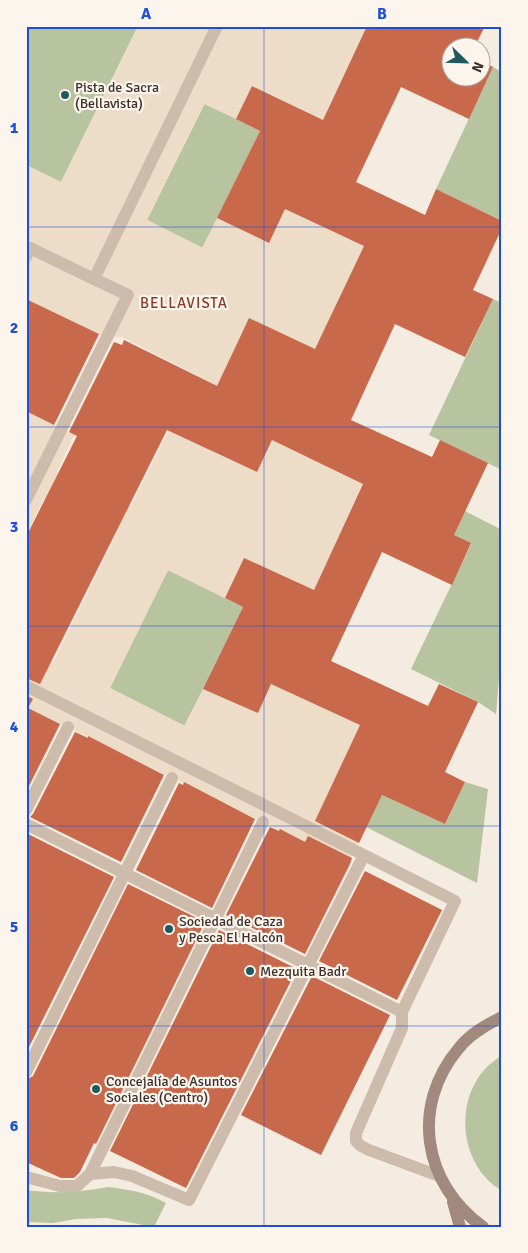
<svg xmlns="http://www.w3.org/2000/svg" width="528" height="1253" viewBox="0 0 528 1253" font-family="Signika,sans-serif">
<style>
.green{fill:#b8c4a0}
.plaza{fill:#ecdcc8}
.building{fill:#c8694b}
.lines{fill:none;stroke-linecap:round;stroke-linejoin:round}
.street{stroke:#cdbbac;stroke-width:12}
.secondary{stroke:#a18a7d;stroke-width:12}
.grid{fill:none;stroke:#1d4ed8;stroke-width:1;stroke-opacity:0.55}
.poi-dot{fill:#1f5a5e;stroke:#fbf5ee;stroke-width:2}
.labels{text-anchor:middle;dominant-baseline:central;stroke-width:4.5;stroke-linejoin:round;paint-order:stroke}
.poi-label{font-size:14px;fill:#3b302b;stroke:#fbf5ee;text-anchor:start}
.neighbourhood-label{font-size:15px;letter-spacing:1px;fill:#8c3b22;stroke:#fbf5ee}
.neatline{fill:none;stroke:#1d4ed8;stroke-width:2}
.grid-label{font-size:16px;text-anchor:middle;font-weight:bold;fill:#1d4ed8}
</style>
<rect width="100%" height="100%" fill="#f4ebe1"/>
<!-- green -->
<path class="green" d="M26,26h112l-77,156 -35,-17z
M493,67l9,5v149l-66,-32z
M205,103l55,28 -57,117 -56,-28z
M493,299l9,4v167l-73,-35z
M465,511l37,19v114l-6,70 -18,-12 -67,-33 60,-125 -17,-9z
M168,570l75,37 -58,119 -75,-38z
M465,782l23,7 -11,94 -111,-56 16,-32 63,29z
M502,1055v136c-5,-4 -11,-7 -15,-12 -28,-29 -29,-79 -3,-109 5,-6 12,-10 18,-15z
M108,1187c23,3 38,5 58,16l-12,24 -47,-9 -31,1 -23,4 -27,-1v-32c29,4 54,2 82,-3z"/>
<!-- plaza -->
<path class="plaza" d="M138,26h229l-44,94 -71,-34 -16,33 -32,-15 -57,116 55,28 15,-30 51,25 17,-34 79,37 -49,103 -66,-31 -22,46 25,11 -37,78 42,19 15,-32 91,43 -49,107 -70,-32 -19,40 -57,-28 -58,118 74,38 19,-37 55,24 13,-29 89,41 -38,81 44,21 -18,36 -322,-156v-57l27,13 63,-128 -72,-36 -18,36v-124l48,24 -17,37 73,36 67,-133 -75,-38 -15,-1 -12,-4 -69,-33v-134l35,17z"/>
<!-- building -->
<path class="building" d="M367,26h118l-11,22h-24v30h30v-17l13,6 -24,52 -68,-32 -45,95 69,33 11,-26 66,32v7l-29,62 20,9 -28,58 -70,-33 -44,96 81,37 8,-17 48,23 -34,72 17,8 -19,42 -70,-33 -51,109 97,45 11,-22 39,18 -33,70 20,10 -20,42 -63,-29 -23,48 -44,-22 45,-96 -89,-41 -13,29 -55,-24 40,-82 -18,-9 19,-40 70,32 49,-106 -91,-44 -15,32 -90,-42 -127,254 -14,-6v-141l51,-101 -8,-4 45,-90 8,3 2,-5 93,46 32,-68 66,31 49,-103 -79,-37 -16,34 -52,-25 43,-87 -24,-12 16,-33 71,34z
M26,299l73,35 -45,91 -28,-14z
M26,695l7,4 -5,9 32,16 -34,68z
M75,732l13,6v-2l76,39 -43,87 -91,-45 3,-3z
M184,782l71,37 -43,89 -76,-38 43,-87 4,2z
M270,827l9,4 1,-2 25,13 3,-6 44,22 -2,6 -45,90 -79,-39z
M26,833l88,44 -88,176z
M365,871l77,39 -45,90 -78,-39z
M128,884l77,38 -109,222 -2,-1 -14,29 -6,6h-13l-35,-16v-82l7,-4z
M219,930l78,39 -111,219 -76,-37z
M312,976l78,39 -69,140 -80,-40z"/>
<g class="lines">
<!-- street -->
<path class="street" d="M26,257l4,-9 64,31 123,-253
M26,500l102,-205 -34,-16
M26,686l338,169
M26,810l42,-83
M263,822l-173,352 24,-2 18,4 57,24 175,-345 91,46 -53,111
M26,824l376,188v16l-46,105v8l5,5 8,4 70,26
M26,1072l146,-294
M26,1177l34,9h17l13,-12"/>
<!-- secondary -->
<path class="secondary" d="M453,1202l7,25
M483,1227c-60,-43 -73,-121 -24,-179 11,-14 27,-23 43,-31"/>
</g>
<!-- grid -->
<path class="grid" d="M264,26v1201M26,227h476M26,427h476M26,626h476M26,826h476M26,1026h476"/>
<!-- markers -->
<g class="poi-dot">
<circle cx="65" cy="95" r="5"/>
<circle cx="169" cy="929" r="5"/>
<circle cx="250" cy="971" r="5"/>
<circle cx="96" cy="1089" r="5"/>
</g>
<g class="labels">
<!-- poi labels -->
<g class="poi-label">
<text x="75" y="87">Pista de Sacra<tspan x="75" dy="16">(Bellavista)</tspan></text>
<text x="179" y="921">Sociedad de Caza<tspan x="179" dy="16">y Pesca El Halcón</tspan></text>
<text x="260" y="971">Mezquita Badr</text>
<text x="106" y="1081">Concejalía de Asuntos<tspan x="106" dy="16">Sociales (Centro)</tspan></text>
</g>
<!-- neighbourhood labels -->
<g class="neighbourhood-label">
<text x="184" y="303">BELLAVISTA</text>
</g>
</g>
<!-- border -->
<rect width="528" height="1253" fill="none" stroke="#fbf5ee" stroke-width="55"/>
<!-- north arrow -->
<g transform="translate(466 62) rotate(113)"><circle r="24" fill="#fbf5ee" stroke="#aea6a0"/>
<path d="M0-4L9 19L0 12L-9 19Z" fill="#1f5a5e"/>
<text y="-8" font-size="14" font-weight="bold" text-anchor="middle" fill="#3b302b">N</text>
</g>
<rect x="28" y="28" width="472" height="1198" class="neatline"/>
<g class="grid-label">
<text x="146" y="19">A</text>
<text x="382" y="19">B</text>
<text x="14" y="133">1</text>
<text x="14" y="333">2</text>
<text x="14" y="532">3</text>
<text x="14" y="732">4</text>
<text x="14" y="932">5</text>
<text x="14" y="1131">6</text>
</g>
</svg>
